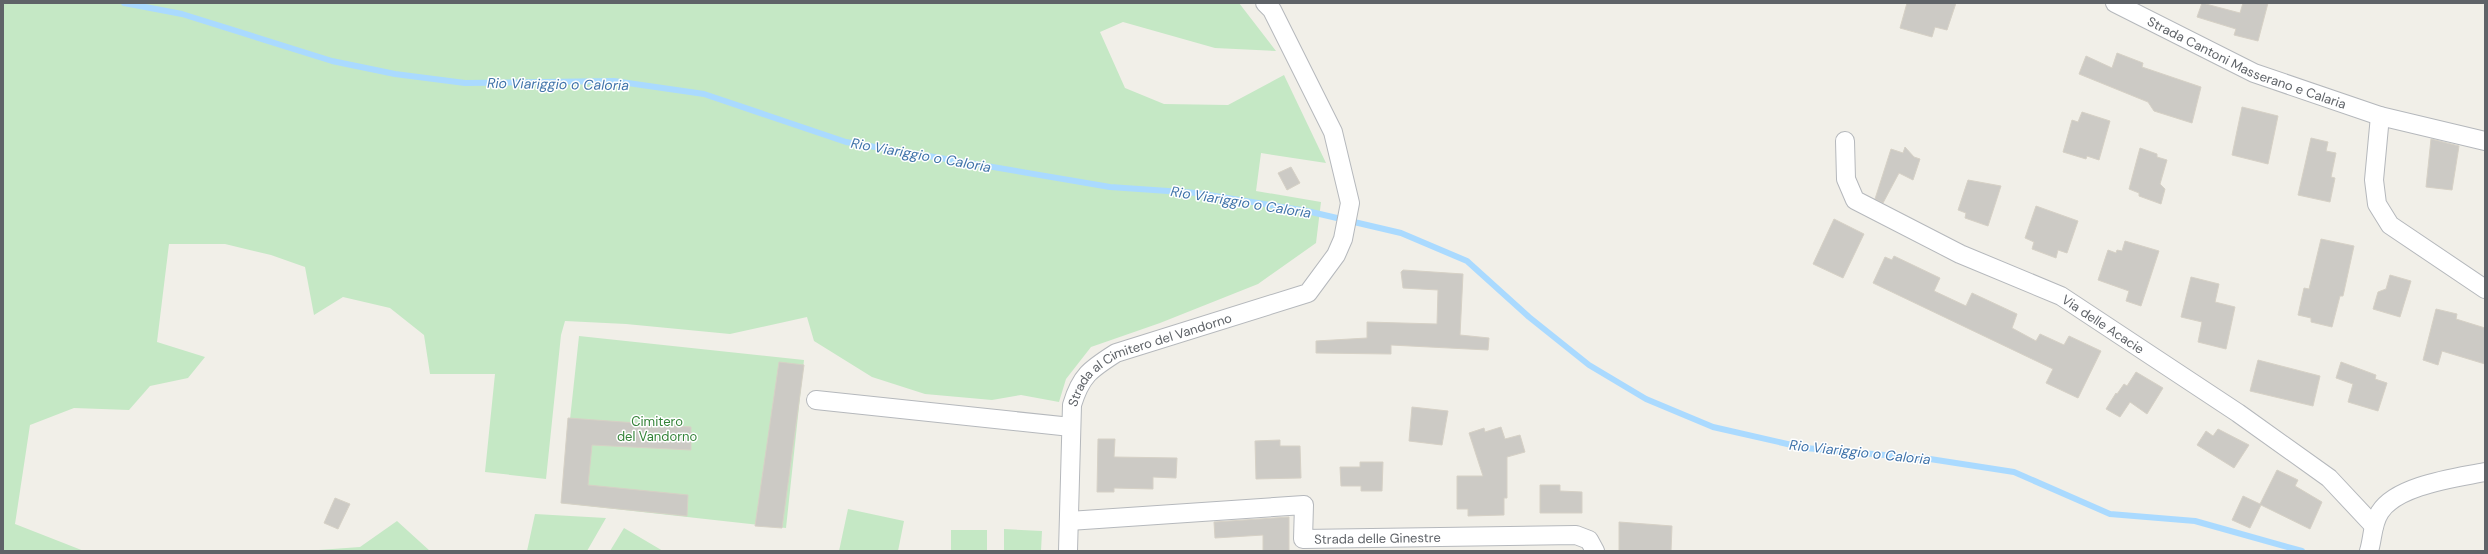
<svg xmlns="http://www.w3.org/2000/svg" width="2488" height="554" viewBox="0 0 2488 554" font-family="'DM Sans',sans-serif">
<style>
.green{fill:#c5e8c5}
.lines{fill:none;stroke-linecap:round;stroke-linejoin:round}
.stream{stroke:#aadaff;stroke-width:6}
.building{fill:#cccac5;stroke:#d6d1c6}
.street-casing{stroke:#b5b8bc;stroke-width:20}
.street{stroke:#fff;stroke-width:18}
.labels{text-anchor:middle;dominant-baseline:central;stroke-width:3;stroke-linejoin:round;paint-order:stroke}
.street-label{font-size:13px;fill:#5f6368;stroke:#fff}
.park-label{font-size:13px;fill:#348238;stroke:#fff}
.water-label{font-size:14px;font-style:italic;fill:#4174aa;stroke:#fff}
</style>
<rect width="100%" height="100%" fill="#f1efe8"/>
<!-- green -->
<path class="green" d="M3,3h1236l37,48 -61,-3 -92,-26 -23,10 25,56 39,16 64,1 56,-30 42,88 -65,-10 -5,38 65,11 -5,41 -58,41 -98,39 -69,24 -25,32 -7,23 -38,-7 -29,5 -67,-6 -53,-17 -58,-36 -7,-24 -77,17 -104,-10 -61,-3 -4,14 -15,144 -61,-7 10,-98h-65l-6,-39 -34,-27 -47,-11 -29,18 -9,-48 -34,-12 -46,-11h-56l-12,98 48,15 -17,21 -38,8 -21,24 -55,-2 -44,17 -15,99 69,27h-81z
M579,336l225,24 -18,168 -225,-25z
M848,509l56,12 -6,30h-59z
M535,514l71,4 -19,33h-60z
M397,521l33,30h-125l55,-4z
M624,528l39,23h-53z
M1004,529l38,2 -1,20h-37z
M951,530h36v21h-36z"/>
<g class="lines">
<!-- stream -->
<path class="stream" d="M124,3l58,11 150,47 63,13 70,9 149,-2 90,13 142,48 264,45 87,6 110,18 94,22 66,28 62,56 60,48 57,34 67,28 92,21 125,11 84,13 96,42 85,7 107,30"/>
</g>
<!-- building -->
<path class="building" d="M1907,3h49l-9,27 -12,-3 -3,10 -32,-9z
M2202,3l38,10 3,-10h25l-10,38 -24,-6 2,-6 -39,-12z
M2117,53l26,10 -1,4 59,20 -9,36 -38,-12 -6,-9 -69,-28 7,-18 26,12z
M2242,107l36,9 -10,48 -36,-9z
M2082,112l28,9 -11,39 -12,-4 -1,3 -23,-7 9,-32 6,2z
M2311,138l17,4 -2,9 10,2 -5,24 4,1 -5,24 -32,-7z
M2431,139l28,7 -7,44 -26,-3z
M1905,147l9,10 6,2 -7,21 -14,-7 -16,30 -8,-4 16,-50 12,4z
M2140,148l17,6v3l10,3 -7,24 5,5 -4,15 -22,-8v-3l-10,-4z
M1291,167l9,16 -13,7 -9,-17z
M1968,180l33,6 -13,40 -23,-8 1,-5 -8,-3z
M2036,206l42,15 -11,32 -9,-3 -2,8 -24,-9 2,-7 -9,-4z
M1834,219l30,15 -21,44 -30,-14z
M2321,239l33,7 -11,50h-3l-8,31 -21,-5v-4l-13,-3 6,-27 5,1z
M2125,241l34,10 -18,55 -15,-5 3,-10 -31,-11 10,-30 8,3 1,-3 5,1z
M1894,256l46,22 -6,13 32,15 6,-13 45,21 -5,14 24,13 4,-7 24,11 5,-9 32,15 -23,47 -32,-15 7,-14 -180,-86 12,-26 7,3z
M1403,270l60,4 -3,61 29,3 -1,12 -97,-5v9l-75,-1v-12l51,-3v-16l70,2 1,-34 -35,-2 -2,-16z
M2390,275l21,6 -11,36 -27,-8 5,-17 8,-3z
M2191,277l28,7 -4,18 20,5 -9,42 -28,-7 4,-20 -21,-5z
M2436,309l21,5 -1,5 29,9v36l-43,-13 -4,14 -15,-5z
M2258,360l62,16 -7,30 -63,-15z
M779,362l25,3 -22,163 -27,-2z
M2341,362l35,13 -1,4 12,4 -9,28 -30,-9 5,-18 -17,-6z
M2136,372l27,16 -16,26 -17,-12 -10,15 -14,-8 10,-16 1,1 7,-10 3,2z
M1412,407l36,4 -6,34 -33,-4z
M568,418l123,9v23l-99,-5 -4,40 100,10 -1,21 -126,-13z
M1501,427l4,12 15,-4 5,17 -18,5v41h-3v17l-36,1v-7h-11v-33h26l-14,-43 15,-5 1,4z
M2218,429l31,16 -15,23 -37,-23 9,-14 7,5z
M1098,439h17l-1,18 63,1 -1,20 -23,-1v12l-39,-1v4h-17z
M1280,440v6h20l1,32 -45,1 -1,-38z
M1360,462h23l-1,29h-21v-5h-20l-1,-19h20z
M2277,470l21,10 -3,6 27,16 -12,27 -49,-24 -11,23 -18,-8 11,-24 17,8z
M1540,485h20v6l22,1v21h-42z
M335,498l15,6 -12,25 -14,-6z
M1289,517v34h-26v-16l-48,3 -1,-16z
M1619,522l53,4 -1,25h-52z"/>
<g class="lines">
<!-- street casing -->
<g class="street-casing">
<g id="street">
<path id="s1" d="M2115,3l139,70 126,43 105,25"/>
<path d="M2380,116l-6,64 3,24 13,21 95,64"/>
<path id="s2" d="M1845,141l1,38 9,21 105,54 101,42 177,117 91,65 45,48"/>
<path d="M816,400l255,27"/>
<path id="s3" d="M1069,521l235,-16 -1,34 273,-4 13,5 6,11"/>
<path id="s4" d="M1068,551l4,-146c9,-30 19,-36 44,-52l192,-60 28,-38 7,-16 7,-36 -17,-71 -61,-122 -7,-7"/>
<path d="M2369,551c4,-13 3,-27 11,-39 17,-27 76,-34 105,-40"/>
</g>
</g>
<!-- street -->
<use href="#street" class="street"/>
</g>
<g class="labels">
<!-- street labels -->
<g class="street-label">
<text stroke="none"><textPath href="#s1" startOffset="145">Strada Cantoni Masserano e Calaria</textPath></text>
<text stroke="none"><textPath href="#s2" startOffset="339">Via delle Acacie</textPath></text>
<text stroke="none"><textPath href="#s4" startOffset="241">Strada al Cimitero del Vandorno</textPath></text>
<text stroke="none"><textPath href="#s3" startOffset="344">Strada delle Ginestre</textPath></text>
</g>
<!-- park labels -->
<g class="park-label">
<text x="657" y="421">Cimitero<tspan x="657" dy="15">del Vandorno</tspan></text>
</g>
<!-- water labels -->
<g class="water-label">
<text transform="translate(558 84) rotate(1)">Rio Viariggio o Caloria</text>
<text transform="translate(921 155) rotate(10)">Rio Viariggio o Caloria</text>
<text transform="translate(1241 202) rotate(9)">Rio Viariggio o Caloria</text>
<text transform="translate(1860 452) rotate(6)">Rio Viariggio o Caloria</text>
</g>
</g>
<!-- border -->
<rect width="2488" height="554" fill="none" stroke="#5f6368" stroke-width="8"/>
</svg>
